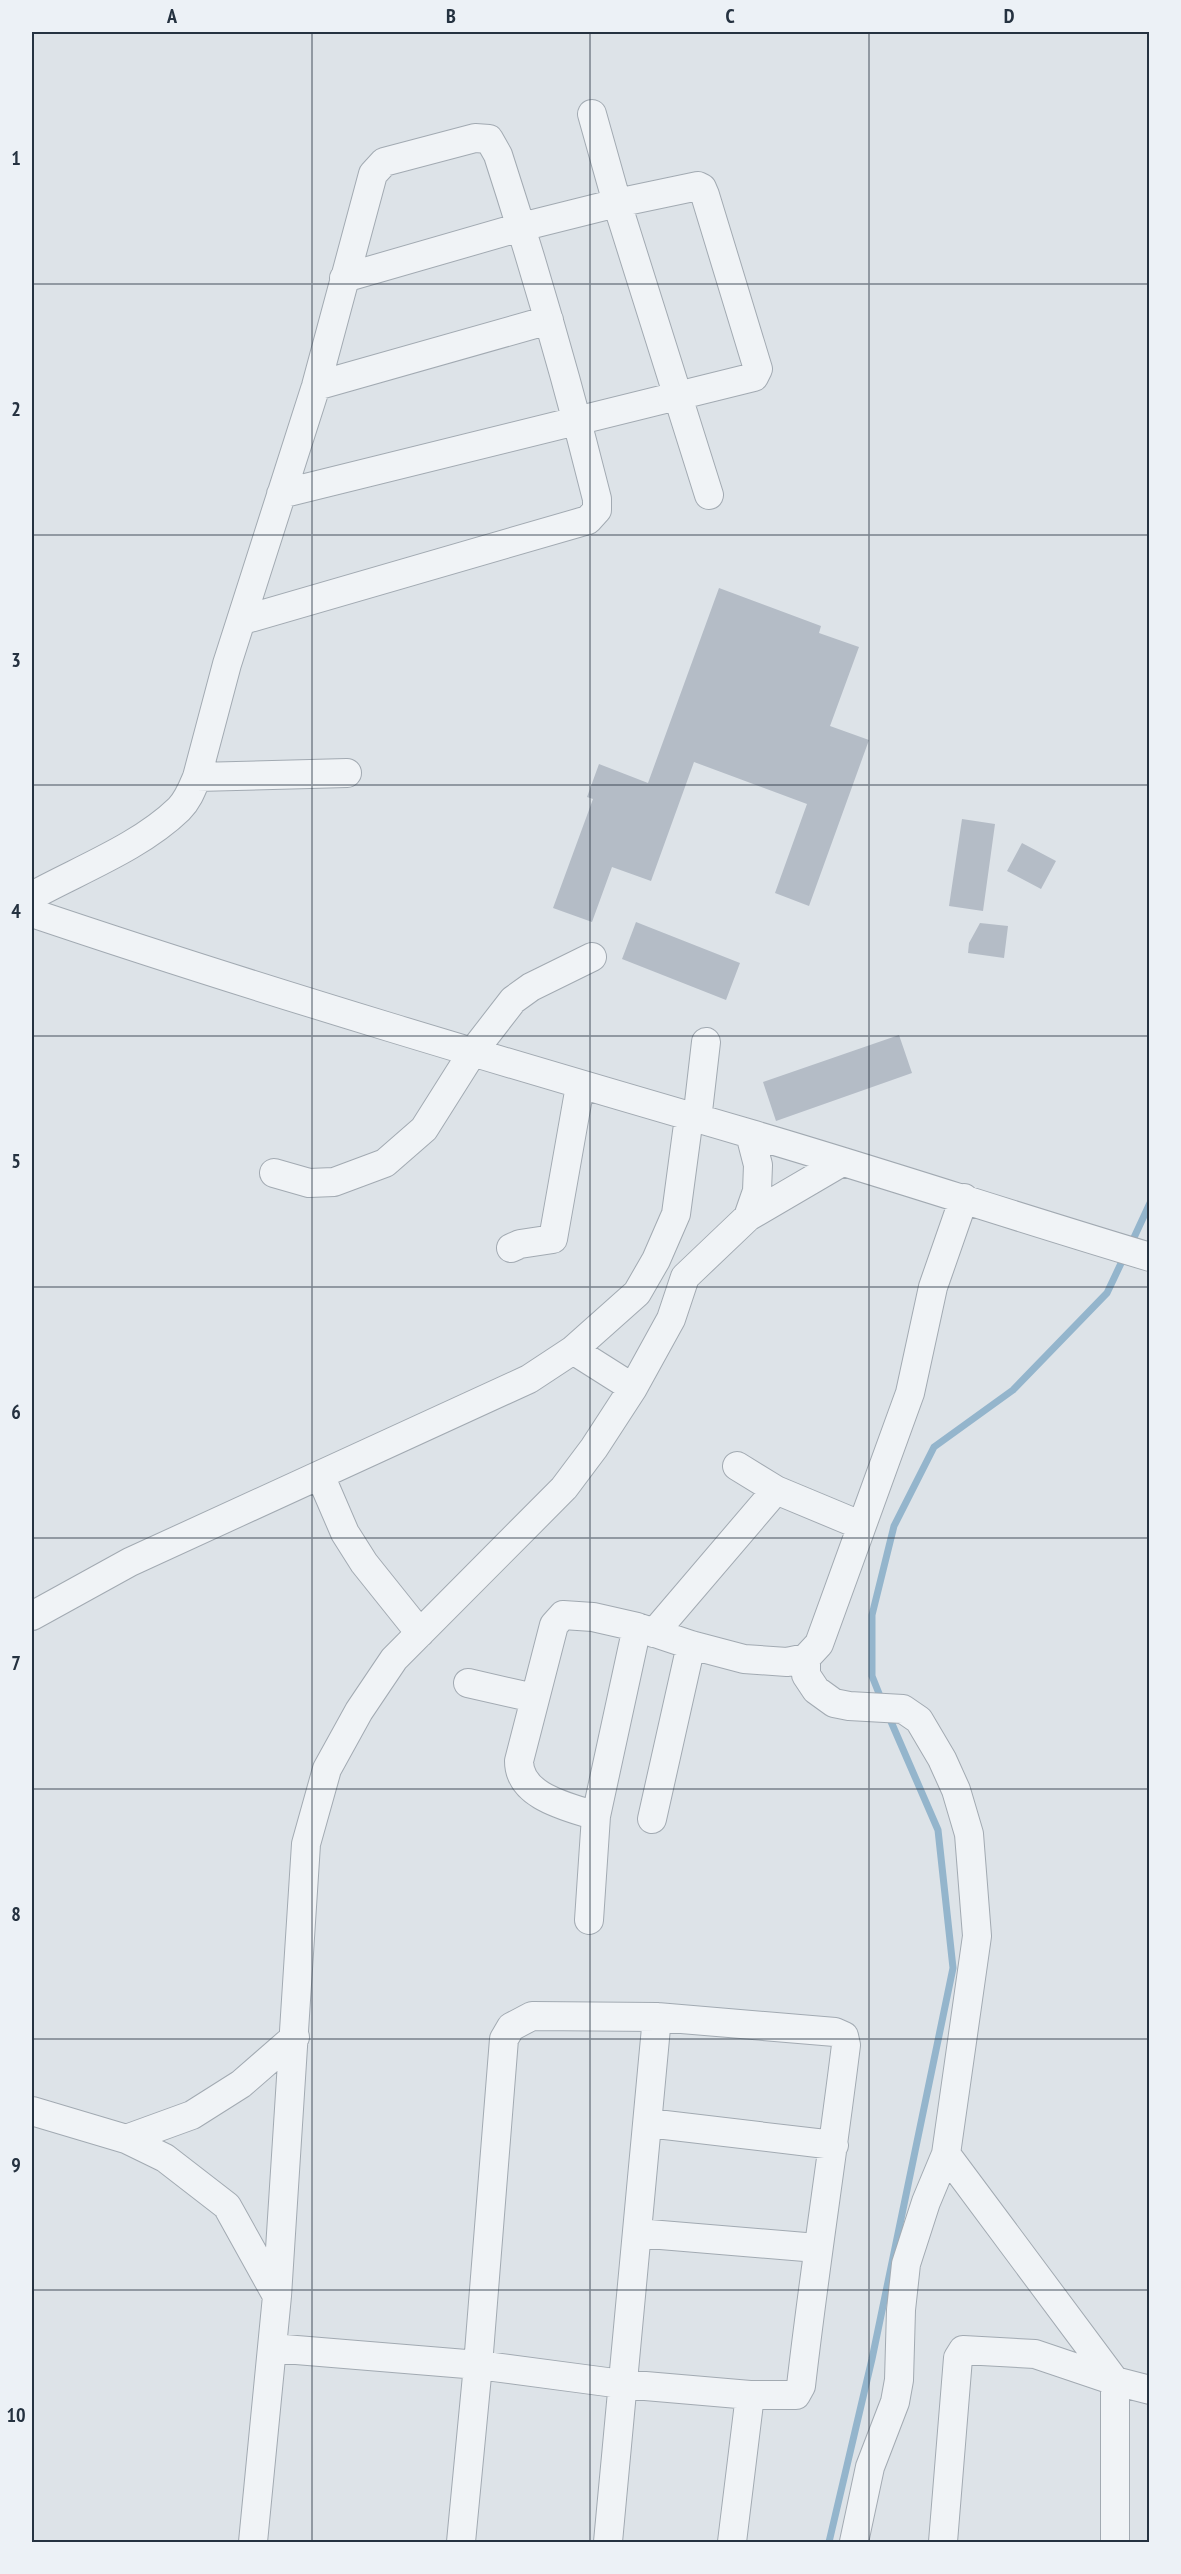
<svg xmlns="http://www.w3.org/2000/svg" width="1181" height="2574" viewBox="0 0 1181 2574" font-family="'PT Sans Narrow',sans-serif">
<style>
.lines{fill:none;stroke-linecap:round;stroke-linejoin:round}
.stream{stroke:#94b5cc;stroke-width:7}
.building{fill:#b4bcc6}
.minor-casing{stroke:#a2aab2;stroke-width:30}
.minor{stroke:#f0f3f6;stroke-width:28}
.grid{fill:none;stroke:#253240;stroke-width:1.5;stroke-opacity:0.55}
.neatline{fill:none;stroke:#253240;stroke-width:2}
.grid-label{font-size:20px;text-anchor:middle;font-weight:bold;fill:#253240}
</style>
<rect width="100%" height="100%" fill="#dde3e8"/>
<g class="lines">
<!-- stream -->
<path class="stream" d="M1131,1244l19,-41
M882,1701l-10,-25v-61l22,-89 40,-79 79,-57 94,-97 17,-36
M829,2542l43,-183 81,-391 -15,-138 -49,-113"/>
</g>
<!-- building -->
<path class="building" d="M719,588l102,38 -2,7 40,14 -29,79 39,14 -60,166 -34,-13 32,-89 -113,-42 -43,119 -39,-14 -20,55 -39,-14 40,-109 -6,-2 12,-33 49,19z
M962,819l33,5 -12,87 -34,-5z
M1022,843l34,18 -15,28 -34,-18z
M636,922l104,41 -14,37 -104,-41z
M980,923l28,3 -4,32 -36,-5 1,-10z
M899,1035l13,38 -136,48 -13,-39z"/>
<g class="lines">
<!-- minor casing -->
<g class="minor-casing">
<path id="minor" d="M592,114l25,89 92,292
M316,386l233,-66
M281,494l473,-117 4,-8 -53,-174 -3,-7 -4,-2 -81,17 -96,24 -177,51
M197,777l150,-4
M32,896c47,-26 108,-49 147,-87 9,-9 13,-20 18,-32l30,-113 89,-278 57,-212 11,-12 91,-24 14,1 9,16c37,114 70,228 99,344v11l-9,10 -345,100
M32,913c237,80 478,151 719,221 133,39 265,83 399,123
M697,1120l9,-78
M274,1173l35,10 25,-1 51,-19 39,-34 48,-76 41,-53 18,-13 61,-30
M748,1217l94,-55
M511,1248l9,-4 33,-5 27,-153
M573,1350l60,38
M737,1466l39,24
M320,1475l25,58 19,30 56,70
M32,1616l98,-54 399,-183 44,-29 64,-57 19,-33 20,-46 13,-97
M637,1627l-41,189c-27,-9 -77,-19 -77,-55l35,-136 9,-10 30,2 44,10 54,18 53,14 43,3 19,-4 13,-14 91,-251 23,-106 31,-89
M654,1633l122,-143 84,35
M806,1658v17l10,15 18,13 15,3 54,3 16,11 23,39 14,31 13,44 8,102 -31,218 169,227 -80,-27 -72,-4 -5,8 -15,184
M468,1683l66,15
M652,1819l39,-174
M589,1920l7,-104
M32,2111l94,28 39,19 62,48 50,90
M648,2123l186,22
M126,2139l66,-24 49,-31 54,-47
M637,2233l180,15
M272,2348l206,17 144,19 128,11h46l5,-9c13,-114 31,-227 45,-341l-2,-9 -9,-4 -178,-15 -125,-1 -21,11 -7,12 -26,326 -17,177
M253,2542l24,-246 29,-452 21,-75 32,-58 35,-52 170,-171 30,-40 39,-60 38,-69 14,-42 63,-60 9,-26 1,-26 -8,-31
M608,2542l49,-525
M732,2542l18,-147
M854,2542l16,-75 25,-65 4,-22 2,-70 5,-46 20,-62 20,-48
M1115,2542v-161l35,9"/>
</g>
<!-- minor -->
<use href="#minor" class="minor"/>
</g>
<!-- grid -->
<path class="grid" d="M312,32v2510M590,32v2510M869,32v2510M32,284h1118M32,535h1118M32,785h1118M32,1036h1118M32,1287h1118M32,1538h1118M32,1789h1118M32,2039h1118M32,2290h1118"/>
<!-- border -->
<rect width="1181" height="2574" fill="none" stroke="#ecf1f6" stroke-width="66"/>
<rect x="33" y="33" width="1115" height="2508" class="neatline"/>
<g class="grid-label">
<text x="172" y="23">A</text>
<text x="451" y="23">B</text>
<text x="730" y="23">C</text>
<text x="1009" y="23">D</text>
<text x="16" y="165">1</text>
<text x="16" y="416">2</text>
<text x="16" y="667">3</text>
<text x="16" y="918">4</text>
<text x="16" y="1168">5</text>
<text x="16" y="1419">6</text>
<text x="16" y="1670">7</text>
<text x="16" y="1921">8</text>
<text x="16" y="2172">9</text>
<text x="16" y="2422">10</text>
</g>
</svg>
